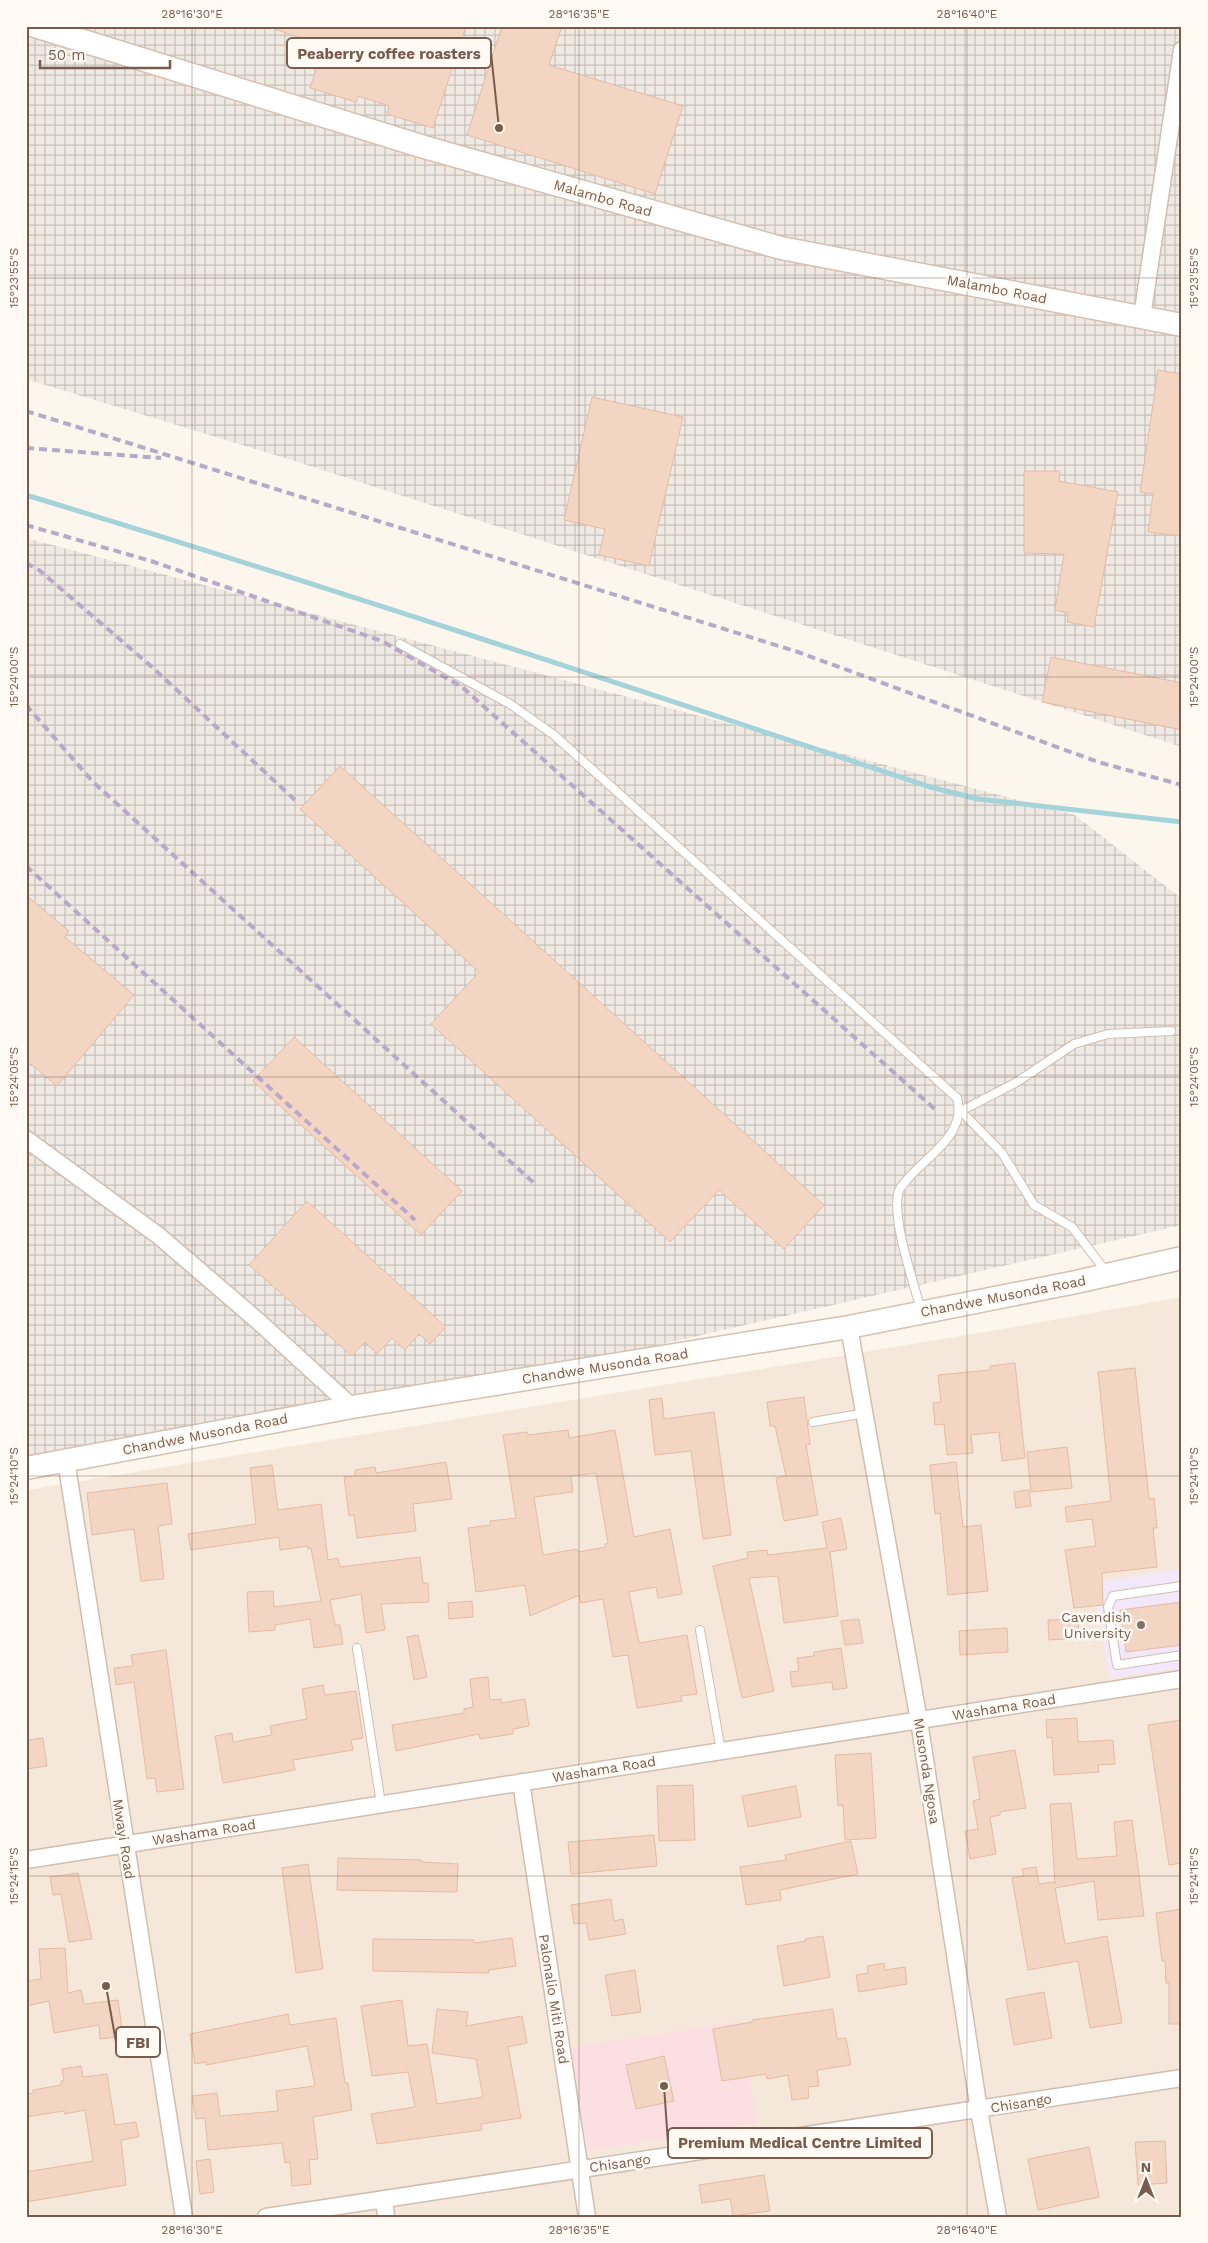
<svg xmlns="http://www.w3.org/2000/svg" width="1208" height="2243" viewBox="0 0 1208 2243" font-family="'Work Sans',sans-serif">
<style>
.residential{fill:#f5e8da}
.industrial{fill:url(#industrial-grid)}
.education{fill:#f3e8fa}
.medical{fill:#fbdfe3}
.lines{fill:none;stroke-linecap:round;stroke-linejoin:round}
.stream{stroke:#a5d3da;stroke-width:5}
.building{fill:#f3d5c3;stroke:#e6bba3;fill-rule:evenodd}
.lane-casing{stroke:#d1beb0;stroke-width:10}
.street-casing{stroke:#d1beb0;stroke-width:19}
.secondary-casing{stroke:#d6c0b0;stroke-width:25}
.lane{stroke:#fff;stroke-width:8}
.street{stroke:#fff;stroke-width:16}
.secondary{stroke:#fff;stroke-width:22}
.rail{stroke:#b9a8c9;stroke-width:4;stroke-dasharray:8 5;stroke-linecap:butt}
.ticks{fill:none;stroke:#7a5c4d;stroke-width:1;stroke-opacity:0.45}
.education-dot{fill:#8d6e63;stroke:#fffaf3;stroke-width:2}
.labels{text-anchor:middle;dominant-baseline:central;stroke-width:5;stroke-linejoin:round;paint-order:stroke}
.street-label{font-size:14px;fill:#7a5c4d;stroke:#fffaf3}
.education-label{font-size:14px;fill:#785e54;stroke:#fffaf3;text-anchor:end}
.leader{fill:none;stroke:#7a5c4d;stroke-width:2}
.callout-dot{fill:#7a5c4d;stroke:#fffaf3;stroke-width:2}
.callout{fill:#fffaf3;stroke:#7a5c4d;stroke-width:2}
.callout-label{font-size:15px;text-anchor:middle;font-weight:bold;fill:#7a5c4d}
.neatline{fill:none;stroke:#7a5c4d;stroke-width:2}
.ticks-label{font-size:12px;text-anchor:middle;fill:#7a5c4d}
</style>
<defs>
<pattern id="industrial-grid" width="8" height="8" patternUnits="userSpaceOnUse" patternTransform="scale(1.25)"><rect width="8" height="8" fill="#efe9e4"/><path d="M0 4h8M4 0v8" fill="none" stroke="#c7c0bb"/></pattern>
</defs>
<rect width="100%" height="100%" fill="#fdf6ec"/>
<!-- residential -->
<path class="residential" d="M1182,1297v920h-1156v-727l965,-159z"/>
<!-- industrial -->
<path class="industrial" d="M26,26h1156v721l-897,-289 -259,-79z
M26,538l1049,277 107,84v326l-825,189 -331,60z"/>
<!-- education -->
<path class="education" d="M1182,1568v100l-72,10 -17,-95z"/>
<!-- medical -->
<path class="medical" d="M740,2021l17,102 -169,28 -17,-103z"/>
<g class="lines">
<!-- stream -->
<path class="stream" d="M26,495c303,92 604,192 904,292l48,12 204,23"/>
</g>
<!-- building -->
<path class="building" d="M275,26h191l-33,102 -46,-14 2,-8 -31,-10 -2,6 -46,-14 14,-43 -50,-16z
M502,26h60l-13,39 134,41 -28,88 -188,-59z
M1158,370l24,4v162l-34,-4 5,-38 -13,-2z
M592,397l91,20 -34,149 -50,-11 6,-26 -41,-9z
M1024,471h36l-1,10 59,11 -24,135 -27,-5 1,-9 -13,-3 9,-56 -40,-1z
M1051,657l131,26v47l-140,-28z
M340,766l484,439 -40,44 -65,-59 -49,52 -239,-218 48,-52 -179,-163z
M26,895l43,36 -4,6 69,58 -77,91 -31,-26z
M294,1037l168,154 -41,44 -168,-154z
M307,1201l139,126 -16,17 -11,-10 -14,16 -13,-12 -15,16 -12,-12 -13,14 -103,-91z
M1015,1363l10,95 -23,3 -3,-29 -28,3 2,18 -26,2 -3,-31 -9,1 -2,-22 8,-1 -3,-27 52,-5v-4z
M1135,1368l14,131 5,-1 3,30h-4l4,39 -55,6 1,32 -29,3 -9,-58 31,-4 -4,-27 -25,3 -2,-15 46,-6 -13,-129z
M804,1397l6,47 -4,1 12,70 -34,6 -8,-43 10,-2 -11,-50h-5l-3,-24z
M662,1398l2,21 50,-7 17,123 -28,4 -12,-88 -36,4 -6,-55z
M568,1430l1,8 46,-8 19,107 36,-8 12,65 -24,4 -2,-11 -27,5 10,51 48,-8 10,59 -16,2 1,5 -45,7 -9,-53 -15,2 -10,-58 -22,4 -2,-8 -49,21 -5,-31 -49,7 -8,-64 22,-3v-4l26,-3 -13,-83 24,-3 1,3zM596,1473l12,70 -3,1 1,3 -28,5 -1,-3 -34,6 -9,-58 39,-5 -2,-16z
M1067,1447l5,41 -41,4 -4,-40z
M446,1462l6,37 -39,5 3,27 -59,7 -3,-23 -5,1 -5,-39 11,-1v-6l20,-3 1,6z
M956,1462l7,65 18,-2 7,66 -40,4 -8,-82 -5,1 -5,-49z
M272,1465l6,45 43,-6 7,56 10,-2 2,9 80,-10 3,26h5l1,19 -48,2 4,26 -19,3 -5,-39 -31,6 5,25h5l3,19 -29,4 -4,-29 -35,6v5l-26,2 -2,-40 26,-1 1,16 47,-6 -10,-53 -3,1v-3l-28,4 -1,-13 -88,13 -3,-16 68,-10 -6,-56z
M167,1483l5,41 -14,2 6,53 -23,2 -7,-52 -42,6 -5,-42z
M1029,1490l2,16 -15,2 -2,-16z
M841,1518l6,31 -17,3 8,64 -54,7 -6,-47 -29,2 25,113 -32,7 -29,-132 35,-8 -1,-6 20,-2 1,5 59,-7 -5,-26z
M472,1601l1,16 -24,2 -1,-16z
M1182,1602v43l-56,7 -6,-42z
M859,1619l4,24 -18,2 -4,-24z
M1078,1619l1,19 -30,2 -1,-20z
M1007,1628l1,24 -48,3 -1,-24z
M418,1635l9,42 -13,3 -7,-43z
M841,1648l6,40 -14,2 -1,-8 -40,5 -2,-15 9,-1 -2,-13 17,-2v-4z
M166,1650l18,139 -27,3 -2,-14 -8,1 -13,-97 -18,3 -2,-17 19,-2 -2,-11z
M488,1677l2,23 11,-1v4l24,-4 4,27 -16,3v5l-33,5 -1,-5 -83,17 -4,-26 72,-12v-4l9,-2 -3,-28z
M323,1685l2,10 31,-4 7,47 -12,2 2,10 -60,10 2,10 -72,13 -8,-47 17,-3 1,9 39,-7 -2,-9 37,-7 -5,-30z
M1077,1718l1,24 35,-2 2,24 -17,1 1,7 -45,3 -2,-38 -5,1 -1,-18z
M1182,1720v143l-13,2 -21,-140z
M43,1738l4,28 -21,3v-29z
M1015,1750l11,58 -26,4v3l-10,2 6,37 -26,5 -5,-28 13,-2 -5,-28 7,-2 -7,-42z
M871,1753l5,85 -31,2 -2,-35 -5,1 -3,-51z
M693,1785l2,55 -36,1 -2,-55z
M796,1786l5,31 -53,10 -6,-31z
M1071,1803l6,56 40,-3 -3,-34 18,-2 12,96 -46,4 -4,-39 -39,7 10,56 42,-8 15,87 -32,5 -12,-67 -50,9 -16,-92 12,-2 -2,-7 14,-2 3,17 15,-2 1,2 -5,-80z
M654,1835l3,31 -86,8 -3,-32z
M851,1841l7,33 -78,16 1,10 -35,5 -6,-38 46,-7 -1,-5z
M338,1858l84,2v2l36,2 -1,28 -120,-2z
M308,1864l15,105 -27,4 -14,-105z
M78,1873l14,66 -23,3 -8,-48 -8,1 -3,-18z
M611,1899l3,22 9,-2 3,15 -37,6 -3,-17 -12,1 -3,-19z
M1182,1909v115h-13v-41h-3l-1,-22h-3l-6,-48z
M823,1936l7,41 -46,9 -7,-40 29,-5 -1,-2z
M512,1938l4,28 -27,4v3l-116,-2v-32l101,1v3z
M65,1948l3,45 13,-3 3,14 34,-4 5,36 -23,3 -1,-14 -45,8 -5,-32 -23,5v-25l15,-2 -2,-30z
M884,1963l1,7 20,-3 2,17 -48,8 -3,-17 12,-2 -1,-7z
M635,1970l6,42 -29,4 -7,-41z
M1044,1992l8,46 -38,7 -8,-46z
M402,2000l6,46 19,-2 10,60 46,-7 -7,-38 -44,-6 5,-44 31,3 -2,14 56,-10 5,27 -19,4 13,71 -40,6 1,6 -105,14 -6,-30 44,-7 -7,-35 -36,4 -11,-70z
M833,2009l4,30 9,-1 5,27 -34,5 2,16 -11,1 1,11 -17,2 -4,-25 -21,4 -1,-5 -44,7 -9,-52 39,-7v-2z
M288,2014l2,11 46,-7 9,65h3l4,27 -39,7 5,42 -9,1 2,24 -19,2 -2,-24 -5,1 -3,-20 -74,7 -3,-32 -9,1 -4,-23 25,-3 3,23 58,-5 -2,-20 39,-5 -8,-40 -101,19v-3l-11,2 -5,-30z
M664,2056l10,45 -38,8 -10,-44z
M81,2066l2,11 24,-3 8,51 21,-3 3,15 -18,3 5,45 -100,17v-30l67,-11 -8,-51 -20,4 -1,-3 -38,6v-23l7,-1v-3l28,-5v-4h3l-2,-12z
M1165,2141l2,42 -29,2 -3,-43z
M1089,2147l10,50 -61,13 -10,-51z
M210,2159l4,33 -14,2 -4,-33z
M764,2175l6,36 -37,5 -3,-17 -28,4 -3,-18z"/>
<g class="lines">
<!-- lane casing -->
<g class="lane-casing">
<path id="lane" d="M400,644l110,60 44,31 403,363c10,37 -30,57 -51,83 -3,4 -8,8 -8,13 -5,31 15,85 23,117
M1107,1273l-35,-46 -38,-22 -32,-52 -41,-42 56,-29 57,-38 34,-10 63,-3
M813,1422l52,-9
M1182,1586l-69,10 -5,11 9,58 65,-10
M700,1630l21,121
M357,1648l24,156"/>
</g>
<!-- street casing -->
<g class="street-casing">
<path id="street" d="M1142,317l40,-267
M26,1139l133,97 100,86 93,85
M849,1327l70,394 60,389 19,107
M66,1460l118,757
M521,1782l66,435
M26,1860l1156,-181
M384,2199l2,18
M266,2217l916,-139"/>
</g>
<!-- secondary casing -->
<g class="secondary-casing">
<path id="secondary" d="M35,26l389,121 357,101 401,77
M26,1468l326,-61 497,-80 227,-45 106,-24"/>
</g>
<!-- lane -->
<use href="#lane" class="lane"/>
<!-- street -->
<use href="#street" class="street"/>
<!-- secondary -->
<use href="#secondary" class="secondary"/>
<!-- rail -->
<path class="rail" d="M26,411l772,241 300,110 84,23
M26,448l135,10
M26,525l125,36 231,80 80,46 475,424
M26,563l13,7 113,97 144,134
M26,705l67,77 442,402
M26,866l389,354"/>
</g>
<!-- ticks -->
<path class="ticks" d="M192,26v2191M579,26v2191M967,26v2191M26,278h1156M26,677h1156M26,1077h1156M26,1476h1156M26,1876h1156"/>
<!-- markers -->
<circle class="education-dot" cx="1141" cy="1625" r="5"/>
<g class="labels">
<!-- street labels -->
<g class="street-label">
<text transform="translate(603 198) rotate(16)">Malambo Road</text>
<text transform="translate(997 289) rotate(11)">Malambo Road</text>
<text transform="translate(1003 1296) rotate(-11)">Chandwe Musonda Road</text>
<text transform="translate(605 1366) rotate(-9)">Chandwe Musonda Road</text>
<text transform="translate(205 1434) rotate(-11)">Chandwe Musonda Road</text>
<text transform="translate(1004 1707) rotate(-9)">Washama Road</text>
<text transform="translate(604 1769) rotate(-9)">Washama Road</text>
<text transform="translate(927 1771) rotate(81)">Musonda Ngosa</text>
<text transform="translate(204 1832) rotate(-9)">Washama Road</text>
<text transform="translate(124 1839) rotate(81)">Mwayi Road</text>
<text transform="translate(554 1999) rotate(81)">Palonalio Miti Road</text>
<text transform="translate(1021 2103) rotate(-9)">Chisango</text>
<text transform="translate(620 2163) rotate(-8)">Chisango</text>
</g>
<!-- education labels -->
<g class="education-label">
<text x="1131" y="1617">Cavendish<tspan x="1131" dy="16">University</tspan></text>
</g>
</g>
<!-- callouts -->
<path class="leader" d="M499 128L491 53M106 1986L116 2042M664 2086L668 2143"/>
<g class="callout-dot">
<circle cx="499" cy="128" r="5"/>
<circle cx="106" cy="1986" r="5"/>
<circle cx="664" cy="2086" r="5"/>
</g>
<g class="callout">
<rect x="287" y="38" width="204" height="30" rx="5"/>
<rect x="116" y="2027" width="44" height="30" rx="5"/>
<rect x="668" y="2128" width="264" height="30" rx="5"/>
</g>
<g class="callout-label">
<text x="389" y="59">Peaberry coffee roasters</text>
<text x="138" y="2048">FBI</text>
<text x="800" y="2148">Premium Medical Centre Limited</text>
</g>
<!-- border -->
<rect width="1208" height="2243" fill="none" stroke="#fffaf3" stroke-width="55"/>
<!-- north arrow -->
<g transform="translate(1146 2180)" stroke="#fffaf3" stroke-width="4" paint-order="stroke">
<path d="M0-4L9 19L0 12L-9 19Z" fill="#7a5c4d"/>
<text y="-8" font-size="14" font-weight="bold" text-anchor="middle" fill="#7a5c4d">N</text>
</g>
<!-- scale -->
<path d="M40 60v8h130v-8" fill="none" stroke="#7a5c4d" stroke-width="2.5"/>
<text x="48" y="60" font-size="15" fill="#7a5c4d" stroke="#fffaf3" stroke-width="4" paint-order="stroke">50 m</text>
<rect x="28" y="28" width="1152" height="2188" class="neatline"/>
<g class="ticks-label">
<text x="192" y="18">28°16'30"E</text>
<text x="579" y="18">28°16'35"E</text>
<text x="967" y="18">28°16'40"E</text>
<text transform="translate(14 278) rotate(-90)" y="4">15°23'55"S</text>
<text transform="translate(1194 278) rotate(-90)" y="4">15°23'55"S</text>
<text transform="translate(14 677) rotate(-90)" y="4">15°24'00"S</text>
<text transform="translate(1194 677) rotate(-90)" y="4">15°24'00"S</text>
<text transform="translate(14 1077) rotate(-90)" y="4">15°24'05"S</text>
<text transform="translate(1194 1077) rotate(-90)" y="4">15°24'05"S</text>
<text transform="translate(14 1476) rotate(-90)" y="4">15°24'10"S</text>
<text transform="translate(1194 1476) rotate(-90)" y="4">15°24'10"S</text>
<text transform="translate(14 1876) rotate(-90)" y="4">15°24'15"S</text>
<text transform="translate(1194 1876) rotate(-90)" y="4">15°24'15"S</text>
<text x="192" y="2234">28°16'30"E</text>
<text x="579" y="2234">28°16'35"E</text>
<text x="967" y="2234">28°16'40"E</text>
</g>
</svg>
